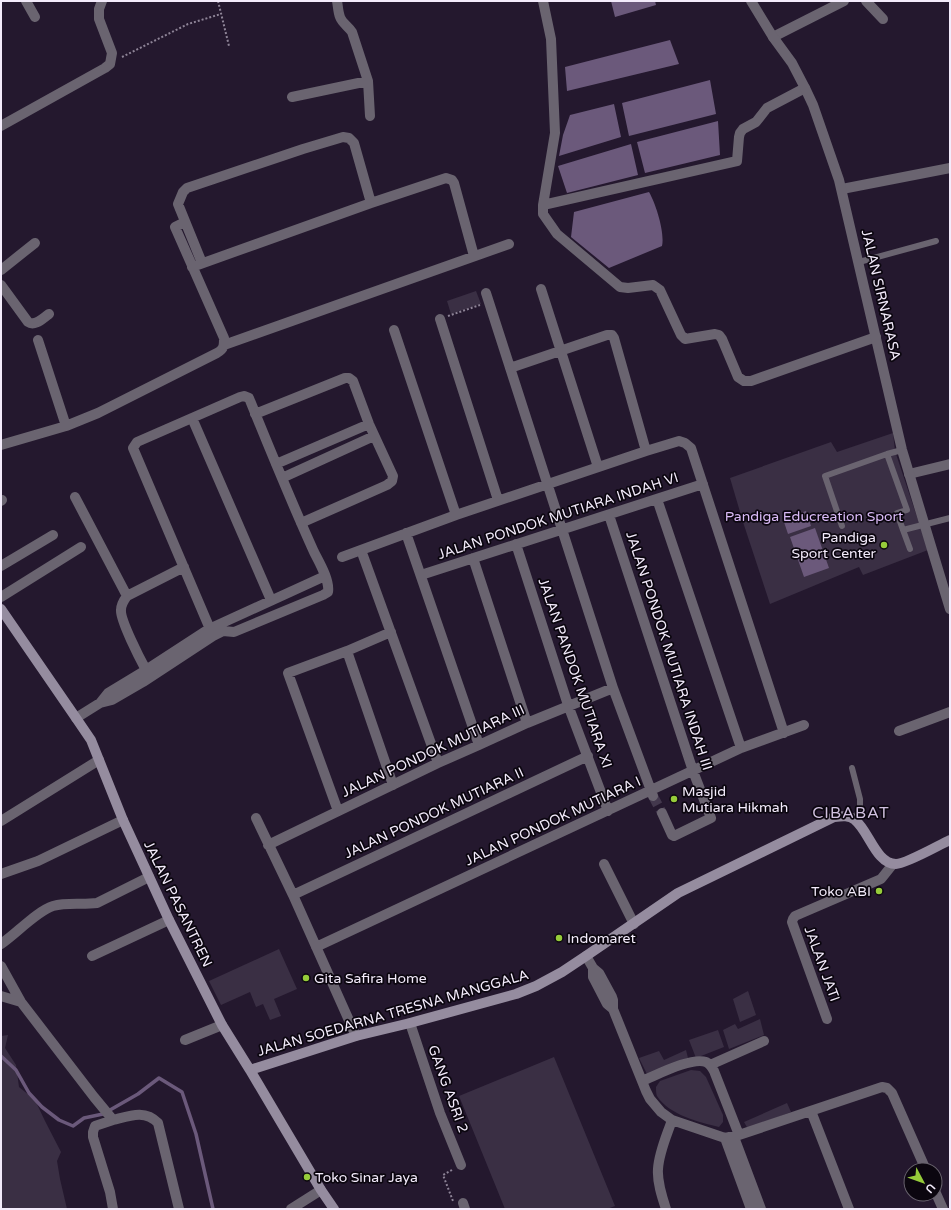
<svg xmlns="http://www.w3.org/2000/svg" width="951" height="1210" viewBox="0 0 951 1210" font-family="'Varela Round',sans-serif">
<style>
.green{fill:#3a2f44}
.water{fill:#6b597b}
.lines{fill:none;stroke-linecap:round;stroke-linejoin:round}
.stream{stroke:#6b597b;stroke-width:3.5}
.minor-tunnel{stroke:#43384d;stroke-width:10;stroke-dasharray:10 5;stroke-linecap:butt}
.path{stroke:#8e8497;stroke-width:2;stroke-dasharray:2 2;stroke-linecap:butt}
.service{stroke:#6a6470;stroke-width:6}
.minor{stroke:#6a6470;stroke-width:10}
.tertiary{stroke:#6a6470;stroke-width:10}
.secondary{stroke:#958c9f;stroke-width:10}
.poi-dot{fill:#96cc3a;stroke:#0b060f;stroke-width:1.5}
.labels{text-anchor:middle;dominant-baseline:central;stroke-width:3.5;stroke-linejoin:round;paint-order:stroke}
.street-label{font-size:14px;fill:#f3ebfb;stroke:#0b060f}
.park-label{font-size:14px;fill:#dabbf7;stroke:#0b060f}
.poi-label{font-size:14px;fill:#f3ebfb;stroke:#0b060f;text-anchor:start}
.quarter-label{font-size:16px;letter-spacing:1px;fill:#d0c0df;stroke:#0b060f}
</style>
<rect width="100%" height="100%" fill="#24182e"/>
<!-- green -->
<path class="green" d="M476,291l5,13 -30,10 -4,-13z
M893,433l2,18 33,99 -65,25 -4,-8 -89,37 -27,-82 -13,-44 101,-36 6,10z
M279,949l18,40 -23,10 7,17 -11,4 -7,-16 -7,3 -6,-15 -29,13 -12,-24z
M748,991l8,24 -16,7 -7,-23z
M760,1019l4,16 -35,14 -6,-19 12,-6 3,5z
M718,1030l6,17 -28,11 -7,-18z
M8,1035l-3,13 11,17 3,22 16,13 10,21 16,31 -4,9 3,18 7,30h-66v-173z
M686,1050l2,8 -41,16 -8,-16 20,-7 5,9z
M554,1057l61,149 -8,3h-102l-46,-113z
M691,1070l9,1 6,6 17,38v7l-4,5c-20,-5 -50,-12 -62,-31 -1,-2 -1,-6 -1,-9l4,-6z
M787,1103l4,9 -43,17 -4,-7z"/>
<!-- water -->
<path class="water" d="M611,1h44l1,4 -41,12z
M670,40l9,24 -112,27 -2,-24z
M710,80l6,34 -87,22 -7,-33z
M614,104l7,33 -62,19 4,-21 7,-20z
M718,121l2,34 -75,18 -8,-31z
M631,144l7,31 -71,18 -9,-27z
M649,192c7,12 16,41 13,54l-53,22 -38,-31 3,-25z
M806,511l5,15 -23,8 -5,-15z
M815,528l14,40 -25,9 -14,-40z"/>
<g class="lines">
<!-- stream -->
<path class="stream" d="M1,1056l15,14 13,23 13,14 17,13 14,6 11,-8 19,-4 35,-20 21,-16 23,14 14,42 17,75"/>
<!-- minor-tunnel -->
<path class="minor-tunnel" d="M653,796l9,17"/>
<!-- path -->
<path class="path" d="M218,1l11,45
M122,57l66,-33 33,-10
M448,316l32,-11
M452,1170l-9,5 10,26"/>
<!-- service -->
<path class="service" d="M859,262l77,-21
M887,454l20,56 -10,3 6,17
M842,526l-17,-50 62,-22 15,-4
M910,549l-7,-19 47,-12
M852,768l8,31v8l-5,13"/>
<!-- minor -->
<path class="minor" d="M26,1l9,16
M337,1c1,5 1,11 3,16 2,6 9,10 12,15l16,49 2,35
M866,1l17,18
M773,37l71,-36
M805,88l-38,20 -11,14 -13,7 -3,4 -1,4 -2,24 -194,44v9l14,20 63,53 8,1 25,-3 7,5 21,45 4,4 30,-5 4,1 3,4 16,38 6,4h7l125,-44
M292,97l76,-16
M842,189l108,-21
M543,205l12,-72 -4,-94 -8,-38
M202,263l-24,-59 5,-12 4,-4 116,-39 40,-12 6,1 5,5 17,60
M192,267l179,-64 75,-25 6,2 2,3 20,73
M1,270l34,-27
M1,285l27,37c7,5 15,-4 21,-8
M541,289l57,178
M486,293l127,395 40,108
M440,319l58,181
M394,330l62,185
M38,340l28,86
M224,345l285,-101
M510,368l97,-33h5l2,3 32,113
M255,414l90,-36h4l4,3 16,43 24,52 -1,5 -5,4 -86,38
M192,418l79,182
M1,445l65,-19 32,-13 119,-60c7,-4 7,-7 7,-15l-49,-111 10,-5
M276,464l93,-40
M909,474l41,-10
M282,478l92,-42
M75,497l52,99
M657,499l84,249
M1,501l1,-1
M609,515l84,256 18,47 -37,18 -2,-1 -10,-22
M406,533l73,212
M516,544l52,161 40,106
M361,550l77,213
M342,557l114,-42 190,-64 33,-10 6,2 6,5 93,285
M473,558l54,165
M1,566l52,-31
M421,575l282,-91
M1,597l80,-50
M347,651l46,134
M146,670c-6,-11 -26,-50 -25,-60 0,-6 3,-10 6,-14l57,-29
M100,703l12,-3 31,-18 70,-46 10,-5 11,1 89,-37 5,-3c2,-12 -9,-30 -14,-40 -23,-51 -44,-102 -65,-154l-5,-2 -4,1 -103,45 -4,6 80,188
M76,718l24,-15 8,-10 38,-23 63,-41 116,-53
M899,731l51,-19
M338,811l-50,-138 59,-22 44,-19
M256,818l37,77 63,141
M1,821l98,-61
M268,845l170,-82 41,-18 48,-22 86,-35
M604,864l30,60
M1,874l37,-13 85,-41
M293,895l295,-139
M1,944c15,-10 36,-33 52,-38 14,-4 29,-1 44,-3l52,-26
M316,947l425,-199 63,-23
M92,956l77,-36
M586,956l7,12 6,5 13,24 1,3v9l33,82 4,8 11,13 11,8 53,18 14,-3 143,-48 5,1 5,5 34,77
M1,966l20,36 73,95 19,23c16,-4 32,-11 45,3l21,86
M593,968v9l14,27 6,5
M1,996l20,6
M827,1019l-35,-97 1,-3 2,-3 86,-37 12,-15
M410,1023l30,90 21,52
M185,1040l37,-15
M710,1065l54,-24
M642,1081c15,-6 49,-24 64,-19 4,2 6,5 8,9l25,64
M811,1111l38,98
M113,1120l-18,6 -2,6v5l17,55 3,17
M734,1137l27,72
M725,1138l26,71
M935,1191l8,18
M463,1203l2,6
M291,1209l30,-19
M666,1209c-4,-12 -9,-27 -8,-40 1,-17 9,-34 14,-49"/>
<!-- tertiary -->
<path class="tertiary" d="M751,1l22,36 19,26 13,25 8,17 26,75 63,270 48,159
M1,126l104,-58 5,-4 2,-11 -13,-34v-10l3,-8"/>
<!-- secondary -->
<path class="secondary" d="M1,609l75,109 15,22 32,80 24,52 22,48 53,105 28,45 71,120 13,19
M250,1070l106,-34 54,-13 106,-29 20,-8 26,-14 24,-16 92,-63 156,-76c8,-1 15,-2 21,3 14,11 21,44 41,44 10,0 43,-19 54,-24"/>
</g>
<!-- markers -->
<g class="poi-dot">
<circle cx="884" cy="545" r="4"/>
<circle cx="674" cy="799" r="4"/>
<circle cx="879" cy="891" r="4"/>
<circle cx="559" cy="938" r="4"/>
<circle cx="306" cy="978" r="4"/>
<circle cx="307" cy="1177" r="4"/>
</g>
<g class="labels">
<!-- street labels -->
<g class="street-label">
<text transform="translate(881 295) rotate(77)">JALAN SIRNARASA</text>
<text transform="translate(558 516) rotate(-18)">JALAN PONDOK MUTIARA INDAH VI</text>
<text transform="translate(669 651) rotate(72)">JALAN PONDOK MUTIARA INDAH III</text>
<text transform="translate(575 673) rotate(71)">JALAN PANDOK MUTIARA XI</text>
<text transform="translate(433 751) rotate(-25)">JALAN PONDOK MUTIARA III</text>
<text transform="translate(434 813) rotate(-25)">JALAN PONDOK MUTIARA II</text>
<text transform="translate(553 821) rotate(-25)">JALAN PONDOK MUTIARA I</text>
<text transform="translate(178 904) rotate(64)">JALAN PASANTREN</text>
<text transform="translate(822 964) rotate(70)">JALAN JATI</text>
<text transform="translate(393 1013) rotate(-16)">JALAN SOEDARNA TRESNA MANGGALA</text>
<text transform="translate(448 1089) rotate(70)">GANG ASRI 2</text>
</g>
<!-- park labels -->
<g class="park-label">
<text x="814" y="516">Pandiga Educreation Sport</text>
</g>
<!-- poi labels -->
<g class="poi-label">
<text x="876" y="537" text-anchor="end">Pandiga<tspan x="876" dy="16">Sport Center</tspan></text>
<text x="682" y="791">Masjid<tspan x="682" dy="16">Mutiara Hikmah</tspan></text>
<text x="871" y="891" text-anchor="end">Toko ABI</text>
<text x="567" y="938">Indomaret</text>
<text x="314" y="978">Gita Safira Home</text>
<text x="315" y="1177">Toko Sinar Jaya</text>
</g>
<!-- quarter labels -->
<g class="quarter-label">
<text x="851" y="813">CIBABAT</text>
</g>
</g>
<!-- border -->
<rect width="951" height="1210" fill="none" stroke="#f3ebfb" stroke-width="4"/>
<!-- north arrow -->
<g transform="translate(923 1182) rotate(131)"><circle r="19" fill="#0b060f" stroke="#68626d"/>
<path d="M0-3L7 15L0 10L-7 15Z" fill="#96cc3a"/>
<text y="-6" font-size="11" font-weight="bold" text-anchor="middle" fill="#f3ebfb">U</text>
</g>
</svg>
